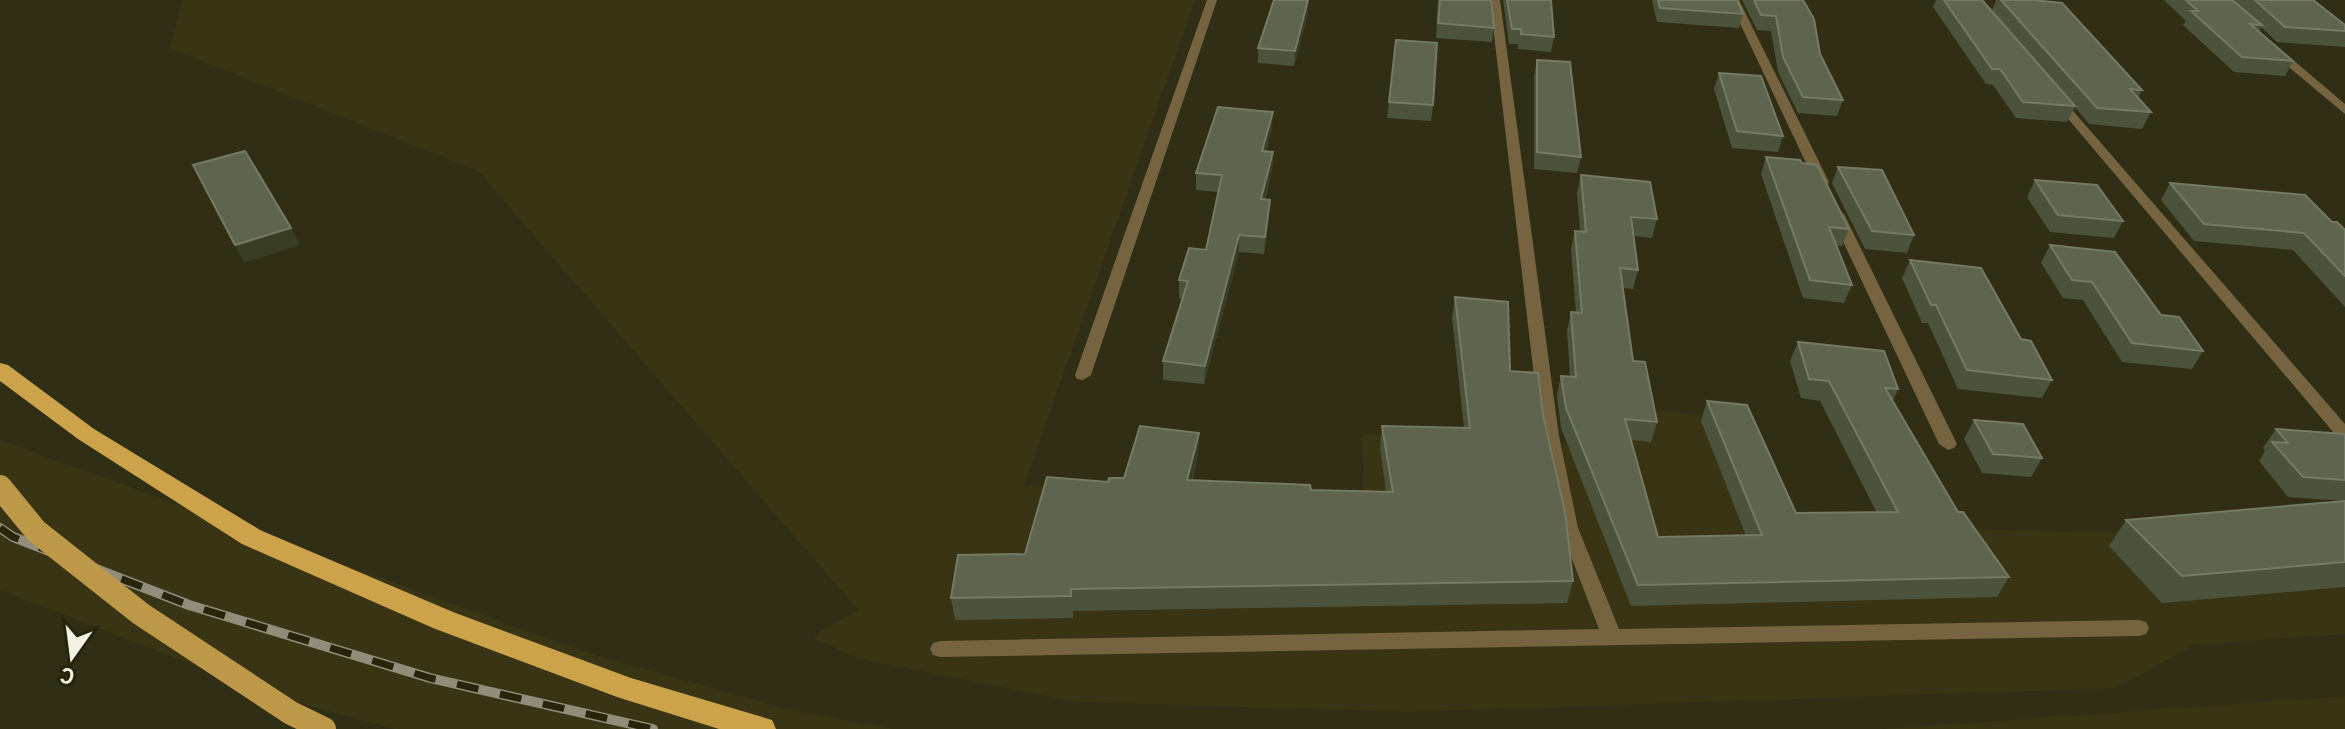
<svg xmlns="http://www.w3.org/2000/svg" width="2345" height="729" viewBox="0 0 2345 729" font-family="Overpass,sans-serif">
<style>
.built{fill:#383414}
.lines{fill:none;stroke-linecap:round;stroke-linejoin:round}
.service{fill:#766440;fill-rule:evenodd}
.trunk{fill:#cca24a;fill-rule:evenodd}
.rail-casing{stroke:#908e7b;stroke-width:10}
.rail{stroke:#27240c;stroke-width:7;stroke-dasharray:22;stroke-linecap:butt}
.primary-bridge{stroke:#be9849;stroke-width:24}
.wall{fill:#4c533c}
.shaded-wall{fill:#3a3d25}
.building{fill:#5e644d;stroke:#757a65;stroke-width:2}
</style>
<rect width="100%" height="100%" fill="#312e16"/>
<!-- built -->
<path class="built" d="M182,0h1013l-171,486 340,16 -2,-68 205,8 -5,-41 183,19 48,105 311,7 241,-12v114l-151,11 -77,43 -707,24 -332,-10 -219,-43 -47,-22 46,-27 -380,-439 -308,-123z
M0,440l591,214 196,55 107,20h-500l-117,-32 -277,-107z
M2345,696v33h-462z"/>
<g class="lines">
<!-- service -->
<path class="service" d="M1207,0h10l-126,375 -8,5 -6,-1 -2,-4z
M1490,0h10l59,436 19,92 41,101 520,-9 7,2 3,6 -3,6 -7,2 -1199,21 -7,-2 -3,-6 3,-6 7,-2 659,-12 -39,-101 -19,-92z
M1729,0h10l90,182 -2,3 -5,1 -7,-4z
M2272,49h8l65,55v10l-73,-61z
M2057,95l4,2 284,327v17l-6,-2 -286,-338v-4z
M1837,210l7,4 113,230 -3,4 -6,2 -9,-6 -109,-230z"/>
<!-- trunk -->
<path class="trunk" d="M0,363l8,2 86,64 166,101 193,82 178,66 141,42 4,9h-57l-102,-32 -184,-69 -191,-84 -164,-105 -78,-58z"/>
<!-- rail casing -->
<g class="rail-casing">
<path id="rail" d="M0,528l13,9 176,68 241,73 223,51"/>
</g>
<!-- rail -->
<use href="#rail" class="rail"/>
<!-- primary-bridge -->
<path class="primary-bridge" d="M0,487l36,44 105,83 150,99 33,16"/>
</g>
<!-- wall -->
<path class="wall" d="M1438,0h53l3,28 -2,14 -56,-4z
M1503,0h48l3,37 -3,15 -33,-3v-5h-9z
M1652,0h85l6,14 -4,14 -82,-6z
M1742,0h61l17,54 23,46 -6,16 -39,-3 -20,-41 -7,-41 -14,-1z
M1936,0h46l10,11 4,-11h37l109,90 -4,8 13,14 -9,17 -53,-5 -14,-17 -8,15 -51,-4 -23,-33 -7,-1 -53,-77z
M2164,0h149l32,25v22l-68,-5 -16,-15 -2,4 34,30 -8,15 -51,-4 -51,-47 3,-4z
M1308,14l-14,52 -36,-3v-15z
M1396,40l37,65 -2,16 -44,-3z
M1537,60l44,97 -4,16 -43,-4v-94z
M1719,73l64,63 -5,16 -46,-4 -18,-59z
M1272,128l-6,24h7l-1,17 -7,31 4,17 -5,37 -25,-2 -35,132 -41,-4v-19l19,-62 -3,-1v-18l27,-30 12,-58 -22,-2v-17z
M1766,157l36,6 47,66 -7,17h-6l16,39 -8,18 -41,-5 -42,-124z
M1838,167l76,68 -7,18 -42,-4 -33,-66z
M1581,175l76,44 -5,19 -18,-2 4,34 -5,19 -10,-1 10,73 24,61 -6,20 -20,-2 27,97 88,-1 -45,-115 6,-20 89,112h81l-57,-112 -19,-3 -11,-37 8,-19 100,47 -5,12 65,111 51,65 -12,20 -366,9 -70,-178 -4,-33 4,-19h9l-3,-45 4,-19 5,1 -5,-64 4,-18h5l-3,-38z
M2035,180l88,41 -9,17 -64,-6 -23,-35z
M2170,183l162,39 13,8v77l-52,-57 -99,-9 -33,-41z
M2050,245l111,70 42,36 -11,18 -70,-7 -39,-62 -20,-2 -22,-35z
M1910,260l111,79 31,41 -10,18 -84,-9 -30,-66h-6l-20,-45z
M1455,297l88,118 30,166 -6,22 -494,8v7l-118,2 -4,-22 74,-44 83,-72 16,-4 75,-45 -1,21 -6,27 119,9 75,2 -6,-44 2,-22 82,2 -12,-111z
M1974,420l68,38 -11,19 -49,-4 -18,-34z
M2276,429l69,5v67l-57,-4 -29,-36 6,-10 -2,-3z
M2345,501v86l-183,16 -53,-57 17,-26z"/>
<!-- shaded-wall -->
<path class="shaded-wall" d="M1308,0v14l-14,52 1,-15z
M1273,112l-1,16 -11,40 1,-17z
M1273,152l-1,17 -12,47 1,-17z
M1270,200l-1,17 -5,37 1,-17z
M291,228l9,17 -56,18 -9,-18z
M1239,235v17l-35,132 1,-18z
M1199,433l-1,21 -12,48 1,-22z"/>
<!-- building -->
<path class="building" d="M1274,0h34l-13,51 -37,-3z
M1440,0h51l3,28 -56,-5z
M1507,0h44l3,37 -33,-3v-5h-9z
M1658,0h79l6,14 -83,-6z
M1754,0h49l11,19 6,35 23,46 -40,-3 -20,-40 -7,-41 -15,-1z
M1944,0h38l93,106 -52,-4 -23,-33h-8z
M2001,0h32l29,3 80,87 -12,-1 21,23 -54,-4z
M2186,0h46l30,25 -12,-1 43,37 -51,-4 -51,-46h7z
M2255,0h58l32,25v6l-60,-4z
M1396,40l41,3 -4,62 -44,-3z
M1537,60l33,2 11,95 -44,-5z
M1719,73l42,3 22,60 -46,-5z
M1218,107l55,5 -11,39 11,1 -12,47 9,1 -5,37 -26,-2 -34,131 -42,-5 25,-80 -9,-1 10,-32 17,2 16,-75 -26,-2z
M245,151l46,77 -56,17 -42,-80z
M1766,157l34,3 2,3 15,2 32,64 -20,-2 23,58 -42,-5z
M1838,167l44,3 32,65 -42,-4z
M1581,175l69,7 7,37 -26,-2 7,53 -18,-2 13,93 12,1 12,60 -32,-3 33,118 104,-2 -55,-134 40,4 49,108 102,-1 -69,-131 -20,-2 -11,-37 86,9 14,38 -13,-1 73,124h5l46,65 -371,8 -72,-177 -5,-32 15,1 -5,-65 11,1 -7,-82 11,1z
M2035,180l62,5 26,36 -65,-6z
M2170,183l135,12 27,27h5l8,8v46l-41,-43 -100,-9z
M2050,245l65,7 46,63 18,2 24,34 -71,-8 -40,-61 -20,-2z
M1910,260l71,8 40,71 10,2 21,39 -85,-10 -31,-65h-5z
M1455,297l53,5 2,69 28,2 5,42 22,97 8,69 -502,8v7l-120,2 7,-43 67,-1 22,-77 61,5 1,-4h15l16,-52 59,7 -12,47 123,5 1,5 82,2 -11,-66 88,2z
M1974,420l49,4 19,34 -49,-4z
M2276,429l69,5v46l-42,-3 -31,-35 16,1z
M2345,501v61l-163,14 -56,-56z"/>
<!-- north arrow -->
<g transform="translate(72 657) rotate(194)" stroke="#27240c" stroke-width="6" paint-order="stroke">
<path d="M0-6L14 30L0 20L-14 30Z" fill="#f2f1e2"/>
<text y="-12" font-size="22" font-weight="bold" text-anchor="middle" fill="#f2f1e2">С</text>
</g>
</svg>
